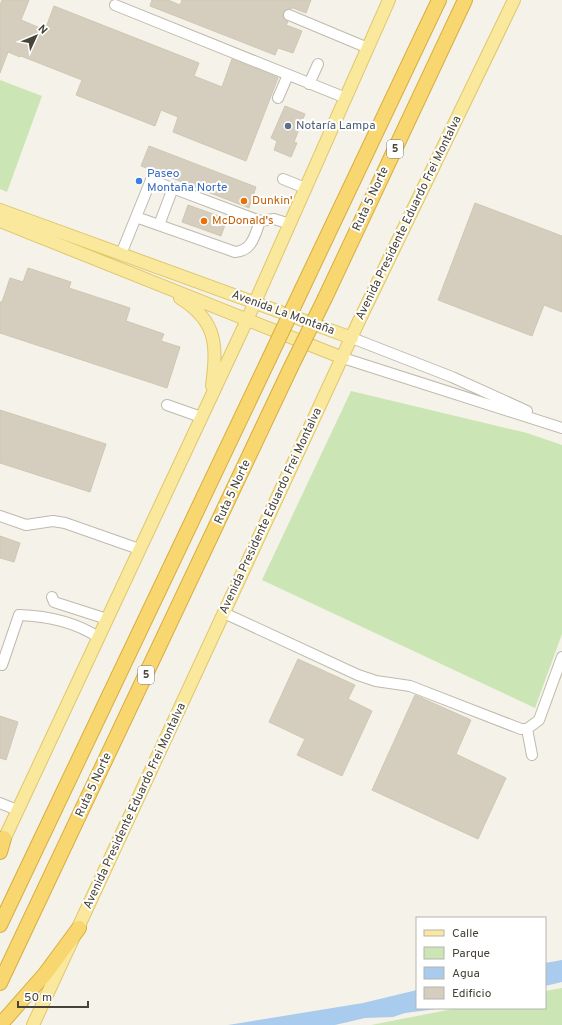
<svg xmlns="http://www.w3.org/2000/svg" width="562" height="1025" viewBox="0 0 562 1025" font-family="Overpass,sans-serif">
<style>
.green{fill:#cbe6b4}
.water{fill:#a8cbee}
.building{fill:#d5cebf;stroke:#d0c7b2}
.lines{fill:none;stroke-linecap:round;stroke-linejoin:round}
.minor-casing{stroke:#bfbaac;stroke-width:12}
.major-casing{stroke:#dfc76c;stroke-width:14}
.highway-casing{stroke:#d7ae3f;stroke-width:16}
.minor{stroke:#fff;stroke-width:10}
.major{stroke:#fae89c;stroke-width:12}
.highway{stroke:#f8d770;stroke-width:14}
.highway-bridge-casing{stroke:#d7ae3f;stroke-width:16;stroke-linecap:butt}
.highway-bridge{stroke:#f8d770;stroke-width:14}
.service-dot{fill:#5c6f8a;stroke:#fff;stroke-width:1.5}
.shop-dot{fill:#3f7fe0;stroke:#fff;stroke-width:1.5}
.food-dot{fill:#e8710a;stroke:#fff;stroke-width:1.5}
.labels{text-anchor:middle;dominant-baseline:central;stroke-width:4;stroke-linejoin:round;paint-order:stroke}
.shield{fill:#fff;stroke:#7e7b74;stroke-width:1}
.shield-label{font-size:11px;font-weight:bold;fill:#474338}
.service-label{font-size:12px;fill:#4e5e75;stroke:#fff;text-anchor:start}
.shop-label{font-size:12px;fill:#366cbe;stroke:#fff;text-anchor:start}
.street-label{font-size:12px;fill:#474338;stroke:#fff}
.food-label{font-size:12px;fill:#c56008;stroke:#fff;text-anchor:start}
</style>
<rect width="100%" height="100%" fill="#f4f2e9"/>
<!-- green -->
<path class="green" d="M0,80l42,16 -35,96 -7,-3z
M351,391l176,42 35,12v189l-27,74 -273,-128z
M562,988v37h-191l87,-17h87v-17z"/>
<!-- water -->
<path class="water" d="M562,960v22l-17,4v-23z
M417,990v18h27l-39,5 -12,4 -28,1 -30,7h-107l135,-22z"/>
<!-- building -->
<path class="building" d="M2,0h27l-8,20 24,10 9,-24 145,57 -5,13 28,11 10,-28 46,19 -32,83 -73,-29 5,-15 -17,-7 -6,16 -79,-31 6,-15 -61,-24 -1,1 -12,-5 -8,21v-68z
M152,0h16l12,5 2,-5h129l-5,13 -13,-5 -5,1 -5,3 1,7 4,3 -2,3 16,6 -9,22 -15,-5 -3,7 -125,-49z
M285,106l20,8 -11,28 3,1 -6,14 -17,-7 3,-9 -6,-3z
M149,146l107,41 -7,21 -108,-42z
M475,203l87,33v76l-18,-7 -12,31 -94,-36z
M188,205l39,14 -6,17 -39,-14z
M28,268l43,14 -2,6 61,20 -4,13 38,13 -3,7 19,6 -13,41 -167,-55v-31h2l8,-24 13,4z
M0,410l106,34 -16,48 -90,-29z
M0,536l20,7 -6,19 -14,-4z
M298,659l57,26 -7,14 24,12 -30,65 -45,-21 8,-16 -36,-17z
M415,695l56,25 -15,34 50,24 -28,61 -106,-49z
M0,716l18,6 -12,38 -6,-2z"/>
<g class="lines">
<!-- minor casing -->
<g class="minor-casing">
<path id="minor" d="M115,5l231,93
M289,15l79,33
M309,84l9,-20
M278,98l10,-23
M283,179l22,9
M136,217l99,35c17,-1 20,-17 25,-31
M159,225l14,-37
M121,254l30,-74 109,41 14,-2 16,5
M352,338l100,39 75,34
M343,358l219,70
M167,405l34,12
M0,516l26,9 27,-4 12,2 74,26
M52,597l2,5 53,17
M224,613l134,62 18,6 34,5 111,43h6l12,-9 23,-63
M2,665l17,-50c27,1 56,7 79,22
M527,729l5,26
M0,803l17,7"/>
</g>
<!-- major casing -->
<g class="major-casing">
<path id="major" d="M0,210l352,128
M0,221l343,137
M180,298c38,23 37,49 32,88
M1,846l246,-526 142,-320
M33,1025l325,-702 156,-323"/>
</g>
<!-- highway casing -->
<g class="highway-casing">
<path id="highway" d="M302,289l137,-289
M325,298l140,-298
M0,852l4,-14
M0,925l269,-566
M0,983l291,-616
M0,1025l45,-51 34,-46"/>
</g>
<!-- minor -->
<use href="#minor" class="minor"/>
<!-- major -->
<use href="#major" class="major"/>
<!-- highway -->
<use href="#highway" class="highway"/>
<!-- highway-bridge casing -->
<g class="highway-bridge-casing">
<path id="highway-bridge" d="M269,359l33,-70
M291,367l34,-69"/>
</g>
<!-- highway-bridge -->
<use href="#highway-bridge" class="highway-bridge"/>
</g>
<!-- markers -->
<circle class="service-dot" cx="288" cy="126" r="4"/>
<circle class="shop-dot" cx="139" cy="181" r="4"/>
<g class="food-dot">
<circle cx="244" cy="201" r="4"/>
<circle cx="204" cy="221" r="4"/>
</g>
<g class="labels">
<!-- shield labels -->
<g class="shield">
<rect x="387" y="140" width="16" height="18" rx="3"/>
<rect x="138" y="666" width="16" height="18" rx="3"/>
</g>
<g class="shield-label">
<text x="395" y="149">5</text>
<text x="146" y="675">5</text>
</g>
<!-- service labels -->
<g class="service-label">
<text x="296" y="126">Notaría Lampa</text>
</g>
<!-- shop labels -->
<g class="shop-label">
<text x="147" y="174">Paseo<tspan x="147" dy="14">Montaña Norte</tspan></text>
</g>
<!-- street labels -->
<g class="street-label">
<text transform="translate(371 199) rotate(-65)">Ruta 5 Norte</text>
<text transform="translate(409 218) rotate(-64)">Avenida Presidente Eduardo Frei Montalva</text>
<text transform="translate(283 313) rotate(20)">Avenida La Montaña</text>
<text transform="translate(233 492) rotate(-65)">Ruta 5 Norte</text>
<text transform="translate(271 511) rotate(-65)">Avenida Presidente Eduardo Frei Montalva</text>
<text transform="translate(94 785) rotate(-65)">Ruta 5 Norte</text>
<text transform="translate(135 806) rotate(-65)">Avenida Presidente Eduardo Frei Montalva</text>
</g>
<!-- food labels -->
<g class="food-label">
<text x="252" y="201">Dunkin'</text>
<text x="212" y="221">McDonald's</text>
</g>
</g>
<!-- legend -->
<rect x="416" y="917" width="130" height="92" fill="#ffffff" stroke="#b5b4af"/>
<rect x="424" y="930" width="20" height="6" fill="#fae89c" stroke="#b5b4af"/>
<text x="452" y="937" font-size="12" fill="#474338">Calle</text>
<rect x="424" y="947" width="20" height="12" fill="#cbe6b4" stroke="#b5b4af"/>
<text x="452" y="957" font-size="12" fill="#474338">Parque</text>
<rect x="424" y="967" width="20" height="12" fill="#a8cbee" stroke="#b5b4af"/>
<text x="452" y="977" font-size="12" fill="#474338">Agua</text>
<rect x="424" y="987" width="20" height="12" fill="#d5cebf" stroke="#b5b4af"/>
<text x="452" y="997" font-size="12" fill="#474338">Edificio</text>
<!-- north arrow -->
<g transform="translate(36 36) rotate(46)" stroke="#ffffff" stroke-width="3" paint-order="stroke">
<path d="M0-3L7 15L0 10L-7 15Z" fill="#474338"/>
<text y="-6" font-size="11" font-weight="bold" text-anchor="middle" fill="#474338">N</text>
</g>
<!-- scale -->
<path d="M18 1001v6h70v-6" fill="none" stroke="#474338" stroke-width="2"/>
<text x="24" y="1001" font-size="12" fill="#474338" stroke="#ffffff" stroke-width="3" paint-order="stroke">50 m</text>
</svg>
